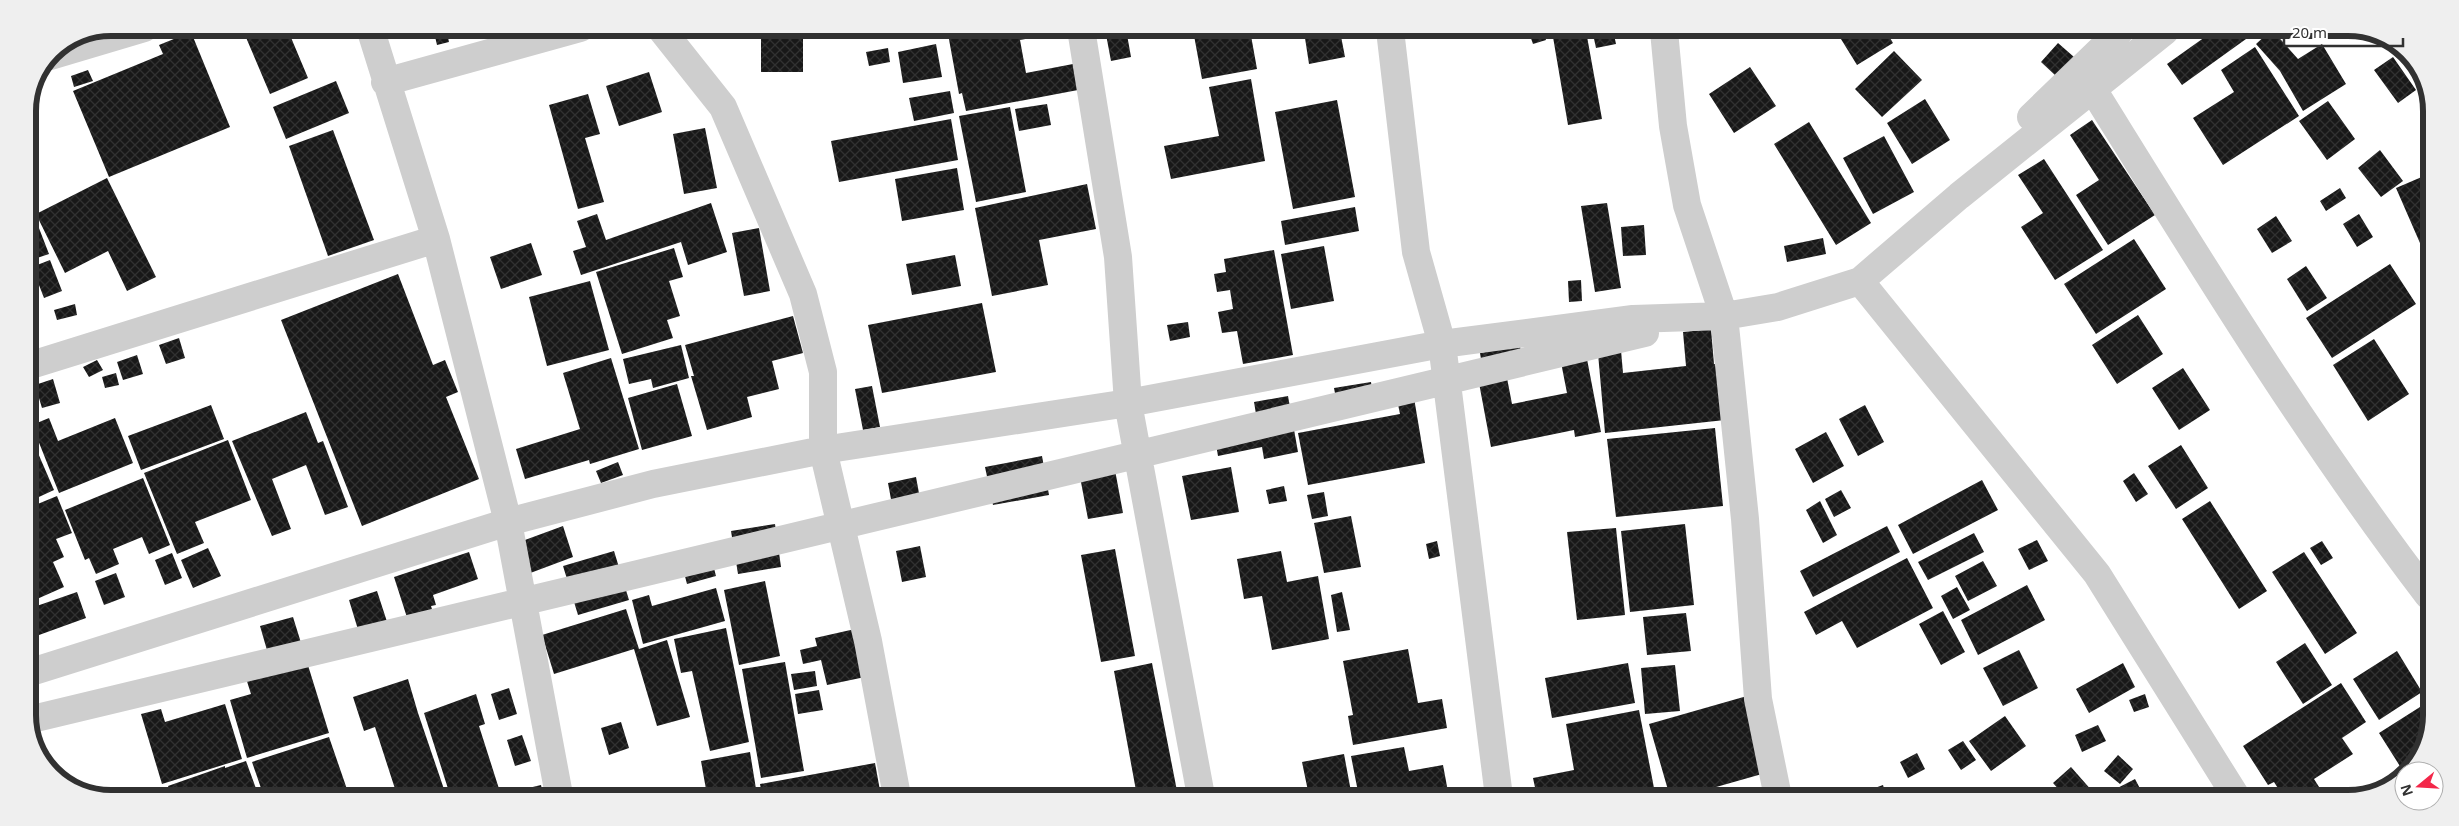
<svg xmlns="http://www.w3.org/2000/svg" width="2459" height="826" viewBox="0 0 2459 826" font-family="'Noto Sans',sans-serif">
<style>
.building{fill:url(#building-cross-hatch)}
.lines{fill:none;stroke-linecap:round;stroke-linejoin:round}
.minor{stroke:#cecece;stroke-width:28}
.rim{fill:none;stroke:#313131;stroke-width:6}
</style>
<defs>
<pattern id="building-cross-hatch" width="8" height="8" patternUnits="userSpaceOnUse" patternTransform="scale(1.25)"><rect width="8" height="8" fill="#181818"/><path d="M0 0l8 8M0 8l8-8" fill="none" stroke="#313131"/></pattern>
</defs>
<rect width="100%" height="100%" fill="#fff"/>
<!-- building -->
<path class="building" d="M242,28h45l21,50 -38,16z
M394,28h18l1,1 -18,4z
M433,28h13l3,14 -12,3z
M761,29h42v43h-42z
M975,29h88v3l-43,8 6,33 47,-9 5,26 -112,21 -4,-18 -3,1 -11,-60z
M1105,29h21l5,28 -20,4z
M1135,29l20,1h1l-20,4z
M1193,30h57l7,39 -55,10z
M1265,30h21v1l-21,3z
M1528,30h15l3,10 -13,4z
M1613,30l3,14 -20,4 -3,-14z
M1340,31l5,26 -36,7 -4,-26z
M1586,31l16,88 -34,6 -15,-88z
M1836,31h50l7,12 -36,22z
M191,32l39,95 -121,50 -36,-86 90,-37 -4,-9z
M2212,32h29l5,7 -64,46 -15,-21z
M2269,32h5l24,27 24,-15 24,40 -43,27 -23,-40 -24,-27z
M2058,43l16,14 -18,19 -15,-14z
M936,44l6,33 -39,6 -5,-31z
M2255,47l44,69 -76,49 -30,-47 41,-26 -13,-22z
M888,48l2,14 -21,4 -3,-14z
M1894,51l28,29 -40,37 -27,-28z
M2393,57l23,33 -18,13 -24,-33z
M1750,67l26,39 -42,27 -25,-39z
M88,70l5,11 -19,6 -3,-11z
M649,72l13,40 -43,14 -13,-40z
M1251,79l14,82 -94,18 -7,-33 55,-10 -10,-49z
M336,81l13,32 -63,26 -13,-32z
M950,91l4,22 -40,8 -5,-23z
M588,94l12,40 -15,4 19,64 -26,7 -29,-104z
M1925,99l25,41 -38,24 -25,-41z
M1337,100l18,97 -62,12 -18,-97z
M2328,101l27,38 -28,21 -28,-39z
M1047,104l4,21 -32,6 -4,-22z
M1010,107l16,85 -50,10 -17,-86z
M951,119l7,41 -119,22 -8,-41z
M2092,120l63,95 -47,30 -32,-50 23,-15 -29,-45z
M1809,122l62,101 -35,22 -62,-101z
M705,128l12,60 -33,6 -11,-60z
M333,130l41,110 -46,16 -39,-110z
M1884,136l30,56 -41,22 -30,-56z
M2380,150l23,31 -22,16 -23,-29z
M2044,159l59,91 -48,30 -34,-53 22,-14 -25,-38z
M957,168l7,42 -62,11 -7,-42z
M2431,173l-1,93 -34,-78z
M107,178l49,99 -29,14 -19,-40 -43,22 -29,-59z
M1087,184l9,45 -57,11 9,45 -56,11 -17,-88z
M2340,188l6,10 -20,13 -6,-10z
M711,203l16,49 -39,13 -7,-23 -100,33 -8,-24 13,-4 -9,-26 20,-7 9,26z
M1607,203l14,85 -26,4 -14,-86z
M1355,207l4,24 -74,14 -4,-24z
M32,210l17,44 -21,7v-50z
M2359,214l14,23 -16,10 -14,-23z
M2276,216l16,25 -20,12 -15,-24z
M1644,225l2,30 -23,1 -2,-29z
M759,228l11,63 -26,5 -12,-63z
M1823,238l3,16 -39,8 -3,-16z
M2134,239l32,50 -70,45 -32,-50z
M531,243l11,32 -41,14 -11,-32z
M1324,246l10,55 -43,8 -10,-55z
M674,248l9,29 -14,4 11,35 -13,4 6,18 -51,16 -26,-82z
M1274,250l19,105 -50,9 -6,-33 -15,2 -4,-21 15,-3 -3,-19 -13,2 -3,-18 12,-2 -2,-13z
M955,255l6,31 -49,9 -6,-31z
M50,260l12,31 -18,7 -12,-31z
M2390,264l26,40 -84,54 -26,-40z
M2306,266l21,32 -20,13 -20,-32z
M398,274l35,91 12,-5 13,32 -12,5 33,82 -117,47 -81,-206z
M1581,280l1,21 -13,1 -1,-21z
M590,281l19,69 -62,16 -18,-69z
M982,303l14,69 -114,21 -14,-68z
M75,304l2,11 -20,5 -3,-10z
M2138,315l25,39 -46,30 -25,-39z
M793,316l10,37 -31,8 7,28 -32,8 5,20 -45,13 -16,-54h3l-9,-31z
M1188,322l2,15 -20,4 -3,-16z
M1711,329l3,35h5l6,56 -120,13 -8,-91 23,-3 3,34 63,-7 -3,-34z
M1582,333l19,99 -26,5 -1,-7 -83,17 -12,-64h6l-5,-30 40,-7 5,29 -18,3 5,26 55,-11 -11,-56z
M179,338l6,20 -19,6 -7,-19z
M2374,339l35,55 -41,27 -35,-56z
M681,345l8,33 -36,10 -2,-9 -22,5 -6,-25z
M137,355l6,19 -20,6 -6,-18z
M611,358l28,91 -49,15 -1,-4 -64,19 -9,-30 64,-20 -17,-56z
M97,360l6,10 -14,7 -6,-10z
M2183,368l27,42 -31,20 -27,-42z
M116,373l3,12 -14,3 -3,-11z
M53,379l7,24 -18,5 -7,-23z
M1371,382l3,21 -36,6 -4,-21z
M677,384l15,52 -50,14 -14,-52z
M872,386l8,41 -17,3 -8,-41z
M1413,392l12,71 -117,22 -10,-52 102,-19 -4,-19z
M1288,396l10,56 -34,7 -2,-12 -44,9 -5,-28 44,-8 -3,-18z
M211,405l13,34 -83,31 -13,-34z
M1865,405l19,37 -26,14 -19,-37z
M306,412l12,31 5,-2 25,66 -23,8 -19,-50 -34,14 19,50 -19,7 -40,-95z
M49,418l9,23 57,-23 18,45 -74,30 -27,-68z
M1715,428l8,78 -107,11 -9,-78z
M28,430l26,60 -26,12z
M1826,432l18,34 -31,17 -18,-34z
M228,440l23,60 -56,22 9,21 -27,11 -33,-81z
M2181,445l27,43 -32,21 -28,-43z
M1112,454l11,59 -35,6 -11,-58z
M1042,456l7,39 -56,10 -8,-38z
M618,462l5,13 -22,8 -5,-12z
M1231,467l8,45 -48,8 -9,-44z
M2134,473l14,21 -12,8 -13,-21z
M916,477l5,27 -28,6 -5,-27z
M143,478l27,67 -21,9 -7,-17 -29,12 6,15 -23,10 -7,-16 -4,2 -20,-50z
M1982,480l16,30 -85,44 -15,-29z
M1284,486l3,15 -18,3 -3,-14z
M1841,490l10,18 -17,9 -9,-18z
M1324,492l4,24 -16,3 -5,-24z
M57,496l15,37 -16,6 8,18 -11,5 11,25 -36,16v-95z
M1820,501l17,34 -14,8 -17,-33z
M2210,501l57,90 -28,18 -57,-90z
M1351,516l10,51 -37,6 -10,-50z
M775,524l6,43 -43,7 -7,-43z
M1685,524l9,81 -64,7 -9,-81z
M563,526l10,31 -48,18 -11,-31z
M1887,526l13,26 -87,45 -13,-26z
M1616,528l9,87 -48,5 -10,-88z
M1974,533l10,19 -56,28 -10,-18z
M2037,540l11,21 -19,9 -11,-21z
M1437,541l3,15 -11,3 -3,-15z
M2322,541l11,17 -12,7 -11,-17z
M920,546l6,31 -24,5 -6,-31z
M208,548l13,28 -28,12 -12,-28z
M1115,549l20,107 -34,6 -20,-107z
M614,551l15,49 -51,15 -15,-49z
M1281,551l6,31 31,-6 11,63 -57,11 -10,-54 -18,3 -7,-40z
M469,552l9,27 -45,16 3,10 -5,1 7,21 -25,9 -19,-59z
M2304,552l53,81 -32,21 -53,-82z
M172,553l10,25 -17,7 -10,-25z
M710,553l6,23 -29,8 -6,-23z
M1907,558l26,50 -76,40 -15,-27 -26,14 -12,-23z
M1983,561l14,25 -29,15 -13,-25z
M116,573l9,24 -21,8 -9,-24z
M765,581l15,75 -41,9 -15,-75z
M2027,585l18,35 -67,35 -17,-35z
M1957,587l13,23 -17,9 -12,-23z
M716,588l9,33 -82,23 -11,-44 17,-5 3,11z
M377,591l15,46 -29,9 -14,-46z
M77,592l9,26 -58,21v-30z
M1342,592l8,38 -13,2 -6,-37z
M626,609l13,40 28,-9 23,77 -33,9 -23,-77 -80,25 -12,-39z
M1943,611l22,41 -24,13 -22,-41z
M1686,613l5,38 -44,4 -4,-38z
M293,617l36,116 -82,25 -17,-58 21,-6 -7,-22 27,-8 -11,-38z
M726,628l23,114 -39,9 -18,-80 -11,2 -7,-34z
M855,629l10,48 -38,8 -6,-25 -18,4 -3,-14 17,-4 -2,-8z
M2305,643l27,42 -29,19 -27,-42z
M1408,649l10,54 24,-4 5,29 -94,17 -5,-29 5,-1 -10,-54z
M2019,650l19,38 -35,18 -20,-38z
M2397,651l25,41 -43,28 -26,-41z
M785,662l19,109 -43,7 -19,-109z
M1152,663l26,133h-41l-23,-125z
M1628,663l7,40 -83,15 -7,-40z
M2123,663l12,24 -46,26 -13,-24z
M1675,665l5,46 -35,3 -4,-46z
M815,671l2,15 -23,4 -3,-16z
M408,679l10,34 28,82h-49l-22,-68 -11,4 -11,-34z
M2341,683l25,39 -24,16 11,16 -39,25 12,19h-42l-10,-16 -6,3 -25,-39z
M509,688l8,26 -18,6 -8,-26z
M819,690l4,20 -25,4 -3,-20z
M476,694l9,30 -6,2 22,69h-51l-26,-82z
M2145,694l4,13 -15,5 -5,-12z
M1747,696l22,76 -88,25h-11l-21,-73z
M225,704l17,55 -80,25 -21,-70 20,-5 4,13z
M2420,707l7,11v23l-21,30h-3l-24,-38z
M1639,710l15,78 -47,9h-70l-4,-19 41,-8 -8,-46z
M2005,716l21,30 -35,25 -22,-30z
M621,722l8,26 -20,7 -8,-27z
M2098,725l8,16 -24,11 -7,-17z
M522,735l9,26 -16,5 -8,-26z
M329,737l20,58 -86,-1 -11,-32z
M1963,741l13,19 -15,10 -13,-20z
M1404,747l5,24 34,-6 6,32h-90l-8,-41z
M750,752l7,43h-50l-6,-34z
M1917,753l8,16 -17,9 -8,-16z
M1344,754l8,43 -43,-1 -7,-34z
M2118,755l15,14 -13,15 -16,-13z
M246,761l12,33h-87l-3,-8 57,-20v2z
M875,763l6,33 -119,-1 -2,-11z
M2071,767l22,25 -7,6h-20l-13,-15z
M2135,779l10,19h-47z
M541,785l2,10h-22l-1,-5z
M1883,785l4,13h-37v-1z"/>
<g class="lines">
<!-- minor -->
<path class="minor" d="M370,28l66,211 72,283 51,273
M661,29l62,78 80,187 20,78v78l45,191 29,155
M1081,29l37,228 10,146 73,393
M1390,30l26,222 26,92 57,453
M1664,31l9,95 14,79 37,111 21,203 13,180 20,98
M50,56l94,-28
M385,82l195,-54
M2092,88c107,172 213,346 336,507
M2031,117l89,-86
M1860,281l237,293 140,224
M28,366l408,-127
M28,673l480,-151 145,-38 170,-34 305,-47 314,-59 191,-25 91,-3 54,-9 82,-26 99,-85 206,-165
M28,720l1617,-387"/>
</g>
<!-- crop -->
<path d="M0 0H2459V826H0ZM111 36H2348A75 75 0 0 1 2423 111V715A75 75 0 0 1 2348 790H111A75 75 0 0 1 36 715V111A75 75 0 0 1 111 36Z" fill="#efefef" fill-rule="evenodd"/>
<path class="rim" d="M111 36H2348A75 75 0 0 1 2423 111V715A75 75 0 0 1 2348 790H111A75 75 0 0 1 36 715V111A75 75 0 0 1 111 36Z"/>
<!-- north arrow -->
<g transform="translate(2419 786) rotate(252)"><circle r="24" fill="#ffffff" stroke="#adadad"/>
<path d="M0-4L9 19L0 12L-9 19Z" fill="#f32749"/>
<text y="-8" font-size="14" font-weight="bold" text-anchor="middle" fill="#313131">N</text>
</g>
<!-- scale -->
<path d="M2284 38v8h119v-8" fill="none" stroke="#313131" stroke-width="2.5"/>
<text x="2292" y="38" font-size="15" fill="#313131" stroke="#ffffff" stroke-width="4" paint-order="stroke">20 m</text>
</svg>
